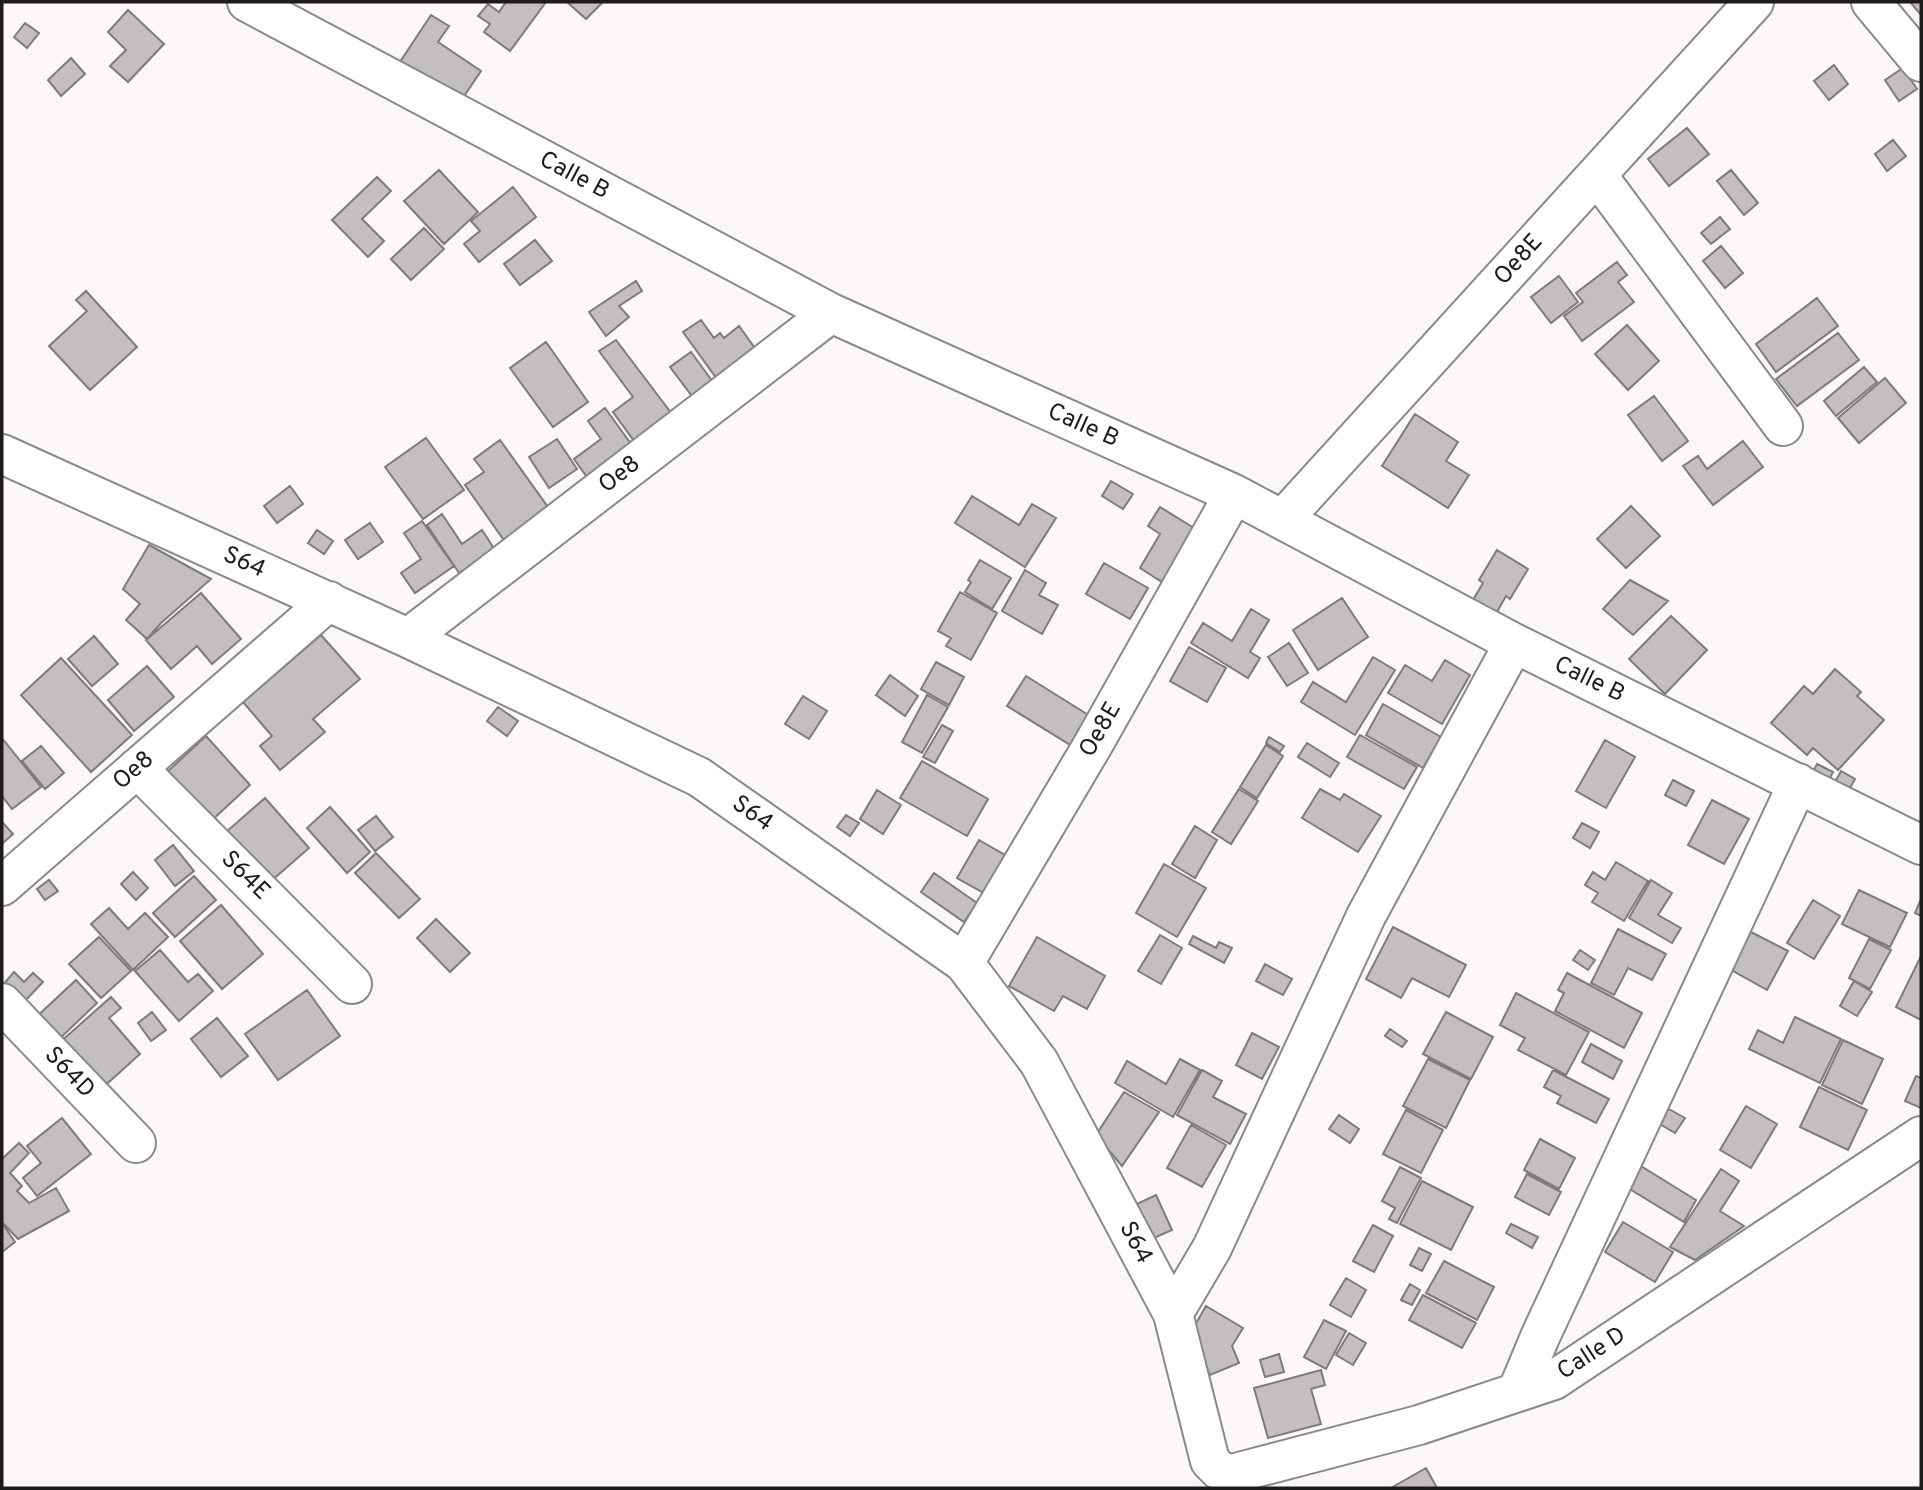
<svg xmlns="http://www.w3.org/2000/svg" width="1923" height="1490" viewBox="0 0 1923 1490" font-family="Overpass,sans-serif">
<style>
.building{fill:#c3bfc1;stroke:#7e7b7d;stroke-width:2}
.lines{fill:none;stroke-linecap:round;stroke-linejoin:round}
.street-casing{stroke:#8c888a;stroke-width:42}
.street{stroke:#fff;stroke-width:38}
.labels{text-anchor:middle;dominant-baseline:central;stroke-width:5;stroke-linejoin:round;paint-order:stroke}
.street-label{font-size:24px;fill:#1d1b1c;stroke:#fff}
</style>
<rect width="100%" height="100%" fill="#fbf6f8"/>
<!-- building -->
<path class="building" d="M506,2h40l-36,49 -26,-19 6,-8 -12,-8 10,-12 11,8z
M567,2h36l-17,17z
M1910,2h11v13z
M128,10l36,34 -36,38 -18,-16 16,-16 -18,-18z
M431,15l18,11 -11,16 43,29 -23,34 -60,-40z
M25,23l14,10 -12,15 -13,-11z
M71,58l14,16 -24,22 -13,-16z
M1834,65l14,19 -19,16 -15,-19z
M1903,68l14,21 -18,12 -14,-21z
M1687,128l22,26 -40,32 -21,-27z
M1893,140l13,16 -19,15 -12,-17z
M439,170l39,42 -34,32 -40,-43z
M1731,170l27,33 -14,12 -27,-34z
M377,177l14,14 -29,28 22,22 -16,16 -36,-37z
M513,187l23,30 -57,45 -15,-18 16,-13 -9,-10z
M1720,217l10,12 -19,15 -10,-11z
M424,228l20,21 -33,31 -20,-21z
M535,240l17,21 -32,24 -16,-21z
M1721,246l22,27 -18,15 -22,-27z
M1617,262l10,13 -9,7 16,20 -52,39 -18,-25 19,-14 -7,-9z
M1559,276l19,26 -27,21 -20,-26z
M636,281l6,10 -23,15 10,11 -23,19 -17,-24z
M86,291l51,56 -47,43 -41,-44 38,-35 -11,-11z
M1817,298l21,28 -62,46 -20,-28z
M701,320l13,18 6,-5 4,5 15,-12 23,32 -40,28 -39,-54z
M1627,325l32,36 -31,29 -33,-36z
M1838,333l21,27 -62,46 -21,-27z
M616,340l59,78 -38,27 -24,-33 20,-15 -34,-46z
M546,342l42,60 -35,25 -43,-59z
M691,352l27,37 -20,15 -28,-37z
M1864,367l13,15 -41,34 -12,-15z
M1885,378l21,25 -47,40 -21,-25z
M1654,396l34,45 -26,20 -34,-46z
M605,408l29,40 -45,32 -15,-21 27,-20 -13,-18z
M1415,414l43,28 -12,19 23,14 -21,33 -66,-42z
M426,438l38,52 -41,29 -38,-52z
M557,439l20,30 -28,19 -20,-31z
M500,440l53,74 -45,32 -43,-61 19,-13 -10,-13z
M1743,441l20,26 -50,38 -30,-39 15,-10 9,13z
M1111,481l22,13 -10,15 -21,-13z
M290,486l13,18 -26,19 -13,-17z
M972,496l47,29 13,-21 24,14 -31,49 -70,-44z
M1631,506l29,30 -34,32 -29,-29z
M1160,507l34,21 -32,54 -22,-14 20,-34 -12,-8z
M442,514l20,30 20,-14 13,20 -36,23 -32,-48z
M422,521l32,45 -39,27 -14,-20 20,-14 -17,-26z
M370,523l13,19 -25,17 -13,-19z
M317,530l16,11 -9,13 -16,-11z
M149,545l62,34 -50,44 -14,16 -21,-19 14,-16 -17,-15z
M1497,550l31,19 -18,30 -4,-3 -13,23 -23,-14 13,-22 -4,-3z
M980,560l31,18 -19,31 -27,-17 6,-10 -3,-2z
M1104,563l44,25 -18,31 -44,-25z
M1025,570l21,13 -7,12 19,10 -16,29 -40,-23z
M1630,580l38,21 -35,34 -30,-26z
M960,592l37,21 -26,47 -25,-14 5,-8 -13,-7z
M201,593l40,46 -29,25 -15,-18 -26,23 -25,-29z
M1342,598l26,39 -50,33 -25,-40z
M1251,609l18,11 -19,32 10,6 -12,20 -57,-35 12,-20 29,18z
M1671,616l36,34 -42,44 -36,-35z
M321,635l39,44 -47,40 12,13 -45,38 -20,-24 12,-10 -29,-34z
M94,636l24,28 -26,22 -24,-27z
M1289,643l19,30 -21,13 -19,-29z
M1189,647l37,21 -19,34 -37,-21z
M1373,657l22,13 -40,65 -54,-33 12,-20 33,20z
M61,658l71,77 -41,37 -70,-77z
M1445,660l25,15 -28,49 -54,-31 17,-28 27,16z
M936,662l28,15 -15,28 -28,-16z
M147,666l27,31 -40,34 -26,-31z
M1835,669l26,23 -4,4 27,24 -46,50 -25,-22 -6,7 -36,-32 33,-37 9,8z
M890,675l28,21 -13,20 -29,-21z
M1026,676l64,40 -18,30 -65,-40z
M927,695l21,12 -26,46 -20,-11z
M803,696l24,15 -18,28 -24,-15z
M1383,704l58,33 -18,31 -57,-33z
M498,707l20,14 -11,15 -20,-15z
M942,725l11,6 -18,32 -12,-6z
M1360,735l57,32 -13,22 -57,-32z
M206,736l44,49 -39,36 -45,-48z
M1269,737l15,9 -4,6 -14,-9z
M2,738l39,49 -29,22 -10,-13z
M1605,740l30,17 -29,51 -30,-17z
M1307,743l32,20 -9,14 -32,-20z
M1266,745l17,11 -26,42 -17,-11z
M41,746l23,27 -19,16 -23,-28z
M922,761l66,38 -21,37 -67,-38z
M1817,764l16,8 -6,12 -16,-8z
M1841,771l14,8 -11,20 -14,-8z
M1673,780l21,11 -8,15 -21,-11z
M1239,789l19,12 -27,43 -19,-12z
M1320,789l20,11 4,-6 37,22 -23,36 -56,-34z
M877,790l24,15 -18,29 -23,-15z
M265,798l44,50 -39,34 -44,-50z
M1712,800l37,19 -25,45 -36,-19z
M330,807l40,45 -23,21 -40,-45z
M846,815l13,8 -9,13 -13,-9z
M376,816l17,21 -18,14 -17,-21z
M2,822l11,12 -11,10z
M1582,823l17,9 -9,16 -17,-10z
M1195,826l22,14 -22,38 -23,-14z
M979,840l40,23 -21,38 -41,-23z
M173,845l21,26 -19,15 -20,-26z
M376,853l44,46 -21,19 -44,-45z
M1616,862l32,19 -24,40 -32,-19 6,-9 -13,-8 8,-13 12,8z
M1164,864l42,24 -29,49 -41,-24z
M133,872l15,16 -12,12 -15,-16z
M934,873l43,30 -13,19 -43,-30z
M194,876l22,24 -41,37 -22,-24z
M49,880l9,11 -13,9 -8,-11z
M1651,880l21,13 -14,22 23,13 -9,15 -43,-25z
M1859,890l48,23 -17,34 -48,-23z
M1921,899v17l-6,-3z
M1813,900l27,16 -26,43 -27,-16z
M221,905l42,49 -41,35 -42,-48z
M109,908l19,21 17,-16 23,24 -35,33 -42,-46z
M436,919l34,34 -20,19 -33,-34z
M1393,927l73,38 -17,32 -37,-19 -11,20 -35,-19z
M1618,929l48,25 -14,26 -24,-12 -14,27 -23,-12z
M1745,929l43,22 -21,39 -41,-23z
M1160,935l22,13 -21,36 -23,-13z
M1193,936l23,12 3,-6 13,6 -8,15 -35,-19z
M99,937l32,34 -30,27 -32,-34z
M1037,937l68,39 -18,33 -24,-13 -9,15 -45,-25z
M1869,939l22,11 -21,39 -21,-11z
M160,950l28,32 10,-8 15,17 -34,30 -44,-50z
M1580,950l15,10 -7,10 -15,-10z
M1921,956v64l-25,-13z
M1265,964l27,15 -9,16 -27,-14z
M14,972l10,10 9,-9 10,9 -22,23 -19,-19z
M1567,973l75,40 -18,35 -69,-37 9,-18 -6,-3z
M76,980l21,23 -43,41 -21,-24z
M1854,981l18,11 -15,24 -17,-10z
M307,990l33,46 -62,44 -33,-46z
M1516,993l73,39 -23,43 -48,-25 7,-12 -25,-13z
M111,997l10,11 -12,10 31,36 -41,37 -41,-47z
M152,1012l14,18 -15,11 -13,-18z
M1446,1012l47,25 -22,42 -48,-25z
M1795,1017l46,22 -21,44 -71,-34 9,-19 25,13z
M217,1018l31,38 -27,21 -30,-38z
M1390,1029l17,12 -5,6 -17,-11z
M1252,1033l27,14 -17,32 -26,-14z
M1843,1040l40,19 -21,45 -40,-19z
M1591,1044l31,17 -9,18 -31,-17z
M1180,1059l20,11 -27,47 -58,-34 12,-22 39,23z
M1428,1059l42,21 -24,48 -43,-22z
M1202,1070l20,11 -9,16 33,17 -16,30 -53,-29z
M1553,1070l56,29 -13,24 -39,-20 4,-7 -17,-9z
M1916,1076l5,2v30l-16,-7z
M1819,1087l48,23 -19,40 -48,-23z
M1124,1092l35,20 -37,54 -26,-31z
M1746,1106l31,18 -26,44 -31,-18z
M1667,1108l18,10 -10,15 -17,-10z
M1406,1110l37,20 -22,43 -38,-19z
M1339,1115l20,14 -9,14 -21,-14z
M62,1118l29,36 -54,42 -14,-18 18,-15 -14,-17z
M1191,1125l35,20 -24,42 -35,-19z
M1540,1139l35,19 -16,31 -35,-19z
M19,1143l10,10 -19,20 12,13 -5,5 12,12 27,-15 13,23 -51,28 -16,-17v-63z
M1636,1163l60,37 -12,22 -61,-37z
M1400,1167l21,11 -24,45 -8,-4 6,-11 -13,-7z
M1721,1169l18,12 -19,30 24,15 -49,34 -25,-13z
M1527,1174l34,18 -12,23 -34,-18z
M1422,1181l51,26 -22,43 -51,-26z
M1156,1195l16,35 -18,8 -17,-34z
M1623,1222l50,30 -18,30 -50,-30z
M2,1223l13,19 -13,10z
M1511,1224l27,13 -6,11 -26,-15z
M1373,1225l20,11 -19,36 -21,-11z
M1419,1248l12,6 -9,17 -12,-6z
M1444,1261l50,26 -17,33 -51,-27z
M1346,1278l20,12 -15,27 -21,-12z
M1410,1284l10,6 -8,15 -11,-5z
M1423,1295l53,28 -14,25 -53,-28z
M1206,1306l37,22 -11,18 7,17 -29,12 -19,-43z
M1324,1320l22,11 -20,38 -22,-12z
M1349,1333l17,10 -13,22 -17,-10z
M1279,1354l5,18 -19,5 -5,-17z
M1321,1370l4,15 -14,4 10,35 -53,14 -14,-50z
M1426,1468l11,20h-46z"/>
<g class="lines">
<!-- street casing -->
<g class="street-casing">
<path id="street" d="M247,2l584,311 403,181 280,149 407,202
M1871,2l50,60
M1597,175l186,251
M2,454l406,184 291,139 265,186 75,99 134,252 37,147 9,9 9,5 191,-50 135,-45 367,-244
M1284,518l470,-516
M408,638l423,-325
M137,768l215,216
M2,886l327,-285
M964,963l130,-220 140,-249
M2,1003l134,140
M1173,1314l39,-66 154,-332 148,-273
M1517,1392l23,-55 258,-554"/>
</g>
<!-- street -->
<use href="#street" class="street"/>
</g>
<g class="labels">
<!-- street labels -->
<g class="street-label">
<text transform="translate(574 176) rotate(28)">Calle B</text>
<text transform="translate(1519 260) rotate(-48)">Oe8E</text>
<text transform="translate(1083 426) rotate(24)">Calle B</text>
<text transform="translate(620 475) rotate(-38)">Oe8</text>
<text transform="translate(244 563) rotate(24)">S64</text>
<text transform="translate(1589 680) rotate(26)">Calle B</text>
<text transform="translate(1101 730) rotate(-60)">Oe8E</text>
<text transform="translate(134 771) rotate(-41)">Oe8</text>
<text transform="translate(752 814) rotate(35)">S64</text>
<text transform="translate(245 876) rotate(45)">S64E</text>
<text transform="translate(69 1073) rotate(46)">S64D</text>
<text transform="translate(1135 1243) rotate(62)">S64</text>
<text transform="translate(1592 1354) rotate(-33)">Calle D</text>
</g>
</g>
<!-- border -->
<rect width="1923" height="1490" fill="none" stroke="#1d1b1c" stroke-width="7"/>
</svg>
